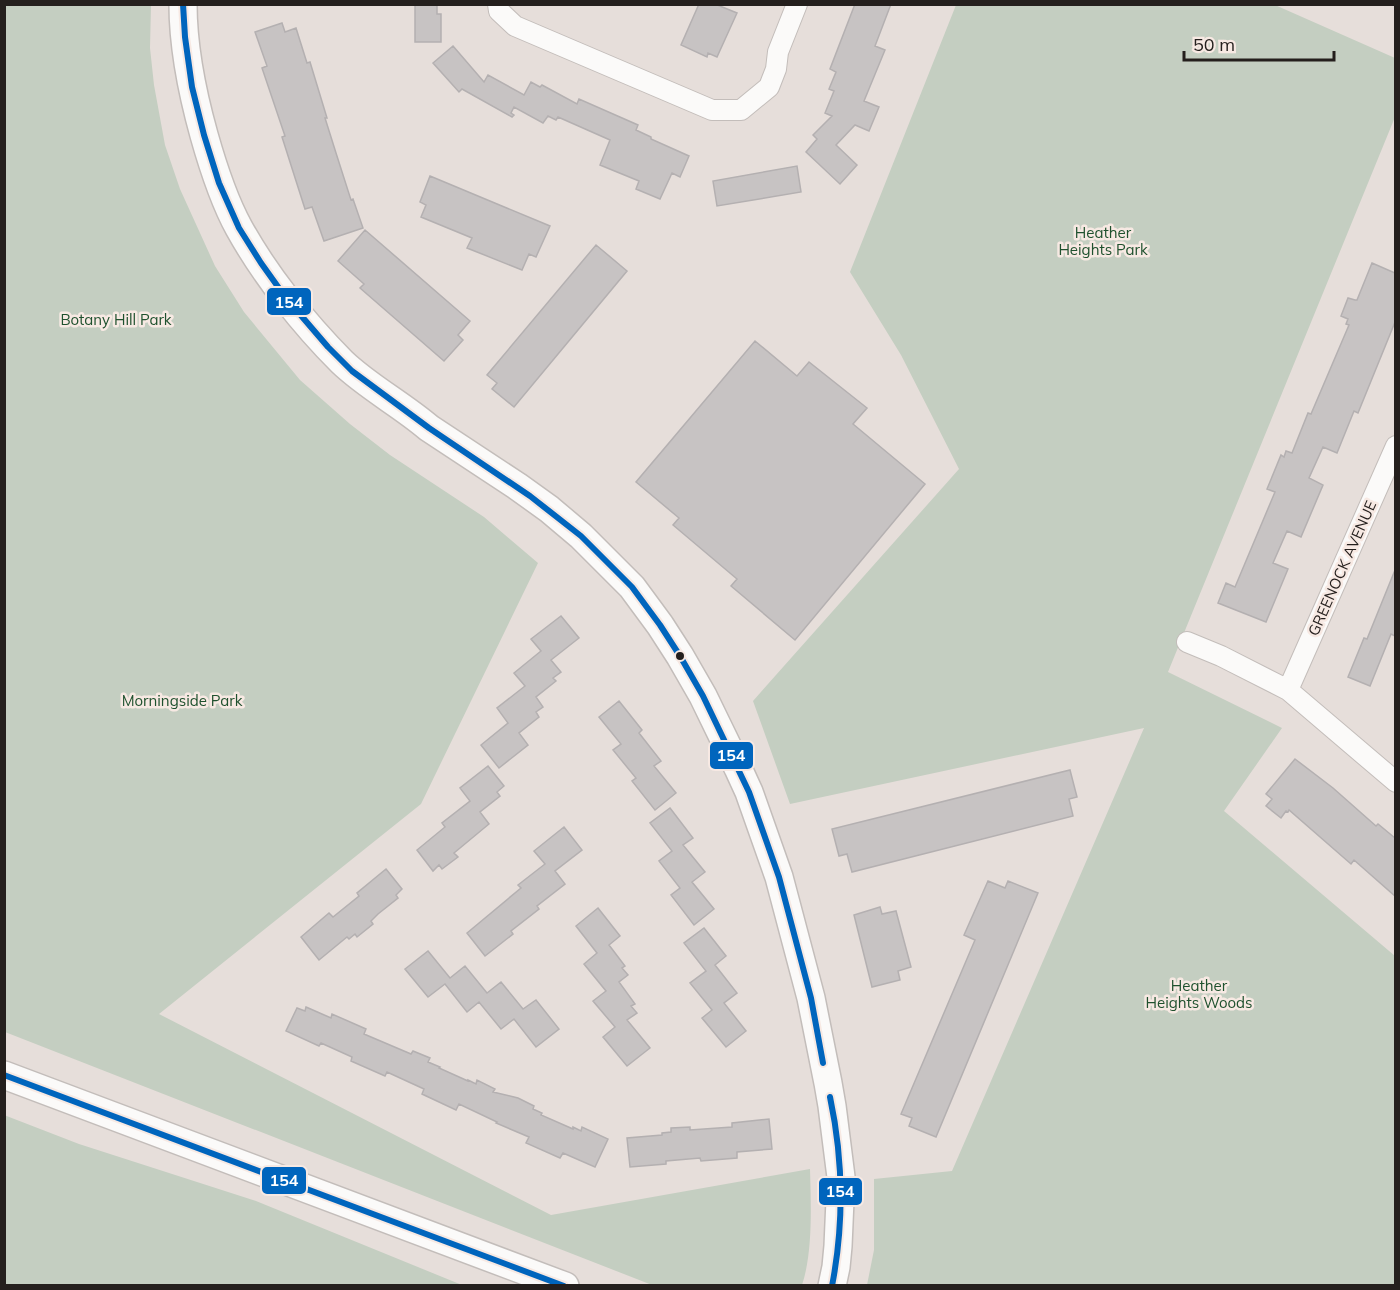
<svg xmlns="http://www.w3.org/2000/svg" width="1400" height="1290" viewBox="0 0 1400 1290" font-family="Mulish,sans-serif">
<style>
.green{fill:#c4cec1}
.building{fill:#c7c3c3;stroke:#b4b0b1;stroke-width:1.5}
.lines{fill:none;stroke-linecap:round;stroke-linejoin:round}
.street-casing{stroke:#c3bdba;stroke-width:22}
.secondary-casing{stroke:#c3bdba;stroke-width:30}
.street{stroke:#fbfaf9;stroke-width:20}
.secondary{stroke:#fbfaf9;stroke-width:27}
.bus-1-casing{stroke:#f7e9e3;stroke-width:10}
.bus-1{stroke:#0065bd;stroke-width:6}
.bus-dot{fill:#241f1d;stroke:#f7e9e3;stroke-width:2}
.labels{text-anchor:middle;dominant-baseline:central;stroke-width:5;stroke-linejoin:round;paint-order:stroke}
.park-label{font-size:15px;fill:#1f512e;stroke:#f7e9e3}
.street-label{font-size:15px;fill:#241f1d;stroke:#f7e9e3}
.line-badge{stroke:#f7e9e3;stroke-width:2}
.badge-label{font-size:16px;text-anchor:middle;font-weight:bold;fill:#fff}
</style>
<rect width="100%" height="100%" fill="#e6deda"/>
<!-- green -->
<path class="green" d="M4,5h147l-1,43 4,37 11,60 15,44 35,77 29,46 56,68 50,44 40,31 94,62 54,46 -117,241 -262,210 392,201 259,-46c1,36 3,83 -8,116h-150l-647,-253z
M956,5h319l120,53v59l-227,555 114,56 -58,83 171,145v329h-528l7,-35v-71l78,-8 192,-443 -354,76 -37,-103 206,-232 -58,-114 -51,-83z
M4,1115l75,29 177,57 206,84h-457z"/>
<!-- building -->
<path class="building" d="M415,4h22v10h4v28h-26z
M699,4h16l22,9 -20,44 -9,-4 -1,4 -26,-12z
M855,4h36l-16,42 10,4 -21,51 15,6 -10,24 -14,-6 -19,20 21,20 -17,19 -34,-32 11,-13 -4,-4 19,-19 -7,-3 9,-22 -5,-2 7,-17 -6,-3z
M282,23l3,9 11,-4 11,35 3,-1 17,56h-2l11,35 15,47 2,-1 10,29 -39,13 -12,-34 -7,2 -23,-72 3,-1 -23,-68 5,-2 -12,-34z
M453,46l31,36 4,-7 36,20 7,-13 9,5 2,-2 35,19 2,-5 59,26 -2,5 15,7v2l38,17 -9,21 -8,-4 -12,26 -24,-10 3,-8 -39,-16 10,-25 -52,-23 -2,3 -8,-4 -5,7 -29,-16 -3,6 3,2 -2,2 -50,-28 -3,3 -26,-29z
M797,166l4,26 -84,14 -4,-25z
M430,176l120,50 -14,31 -7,-3 -7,16 -55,-22 5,-10 -51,-21 5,-12 -6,-3z
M365,230l105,91 -12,14 5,5 -19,21 -84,-73 4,-4 -26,-23z
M596,245l31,26 -113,136 -22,-18 5,-6 -10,-8z
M1372,263l23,10v49l-37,91 -4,-2 -17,42 -14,-6 -14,31 14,7 -22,52 -14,-6 -14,32 15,6 -22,53 -48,-19 8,-20 9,4 40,-95 -8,-3 14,-34 3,2 2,-6 6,2 16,-40 3,1 38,-89 -3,-1 2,-5 -7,-3 7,-18 7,2h2z
M755,341l42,35 12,-14 58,46 -14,16 72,60 -130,156 -64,-54 6,-7 -64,-54 6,-7 -43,-36z
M1395,570v66l-4,-2 -21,52 -22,-9 16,-39 3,1z
M561,616l18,22 -28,22 10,12 -8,6 3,3 -20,16 7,10 -7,5 3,5 -20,16 9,12 -29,23 -18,-23 27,-22 -11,-15 28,-22 -11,-13 27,-22 -10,-12z
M619,701l23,29 -3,3 22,28 -7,5 22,27 -21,17 -23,-29 4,-3 -23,-28 8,-6 -22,-27z
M1295,759l38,29 43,38 2,-2 17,14v58l-41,-36 -3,4 -62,-54 -1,2 -2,-1 -5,7 -15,-12 6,-7 -6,-5z
M488,766l16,20 -7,6 3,4 -20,16 9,12 -35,29 4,4 -16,12 -3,-4 -6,6 -16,-21 28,-23 -3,-4 28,-22 -10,-13z
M1070,770l7,27 -8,2 4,17 -221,56 -5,-18 -8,2 -7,-27z
M670,808l23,30 -10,7 22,27 -13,10 22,27 -20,16 -23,-30 9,-7 -21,-27 13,-10 -22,-28z
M564,827l18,23 -27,21 10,13 -28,22 2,3 -28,22 2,3 -28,22 -18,-23 54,-45 -3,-3 27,-21 -11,-13z
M386,869l16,20 -6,6 2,3 -20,16 -7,7 2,3 -16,13 -2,-3 -6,5 -2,-2 -28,23 -18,-23 28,-24 4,4 26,-21 -2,-3z
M988,881l17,7 3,-7 30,12 -102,244 -27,-11 3,-8 -11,-4 74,-174 -11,-5z
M880,907l2,7 14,-3 15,56 -13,4 2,9 -28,7 -18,-72z
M598,908l22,28 -11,9 16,21 -3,2 6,7 -9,7 16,22 -4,2 6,7 -10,7 23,28 -23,18 -24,-29 12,-10 -22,-26 13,-10 -22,-27 13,-11 -21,-27z
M704,928l22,28 -11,9 22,28 -13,10 22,28 -20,16 -24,-29 10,-8 -22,-27 16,-12 -22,-28z
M428,951l22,27 15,-12 22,27 14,-11 22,27 13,-9 23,29 -23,18 -22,-28 -13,10 -22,-27 -12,10 -22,-28 -17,13 -23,-28z
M306,1007l25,11 1,-4 34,15 -2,5 47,20 2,-3 17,7 -2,4 12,5 -1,1 29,13v-1l8,4 1,-4 18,9 -2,3 25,6 16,8 -1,3 9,4 -1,2 32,14v-2l8,4 1,-4 26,12 -13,28 -32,-14 -3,5 -34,-15 3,-6 -33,-14 1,-1 -38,-18 -3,6 -34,-16 2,-5 -37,-17 -2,4 -34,-15 1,-4 -31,-14 -2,3 -33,-15 11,-23 8,3z
M769,1119l3,30 -35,3v6l-36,3 -1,-3 -34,3v3l-36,3 -3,-29 35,-3v-2l9,-1v-4l19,-1v3l42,-3v-4z"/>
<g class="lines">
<!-- street casing -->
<g class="street-casing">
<path id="street" d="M498,4l1,7 16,15 197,84h29l28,-23 7,-18 2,-17 19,-48
M1187,642l34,14 67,34 108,92
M1288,690l108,-244"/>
</g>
<!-- secondary casing -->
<g class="secondary-casing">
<path id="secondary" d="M183,4c0,45 9,88 21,131 9,32 19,64 35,93 26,47 65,96 103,134 26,25 59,42 87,66l88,58 32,23 32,27 51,51 28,38 20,31 23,40 35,72 11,24 30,85 32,121 17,85 4,23 9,71 -3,69 -2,21 -4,19
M4,1075l561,211"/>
</g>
<!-- street -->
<use href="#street" class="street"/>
<!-- secondary -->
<use href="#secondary" class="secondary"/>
<!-- bus-1 casing -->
<g class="bus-1-casing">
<path id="bus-1" d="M183,4l2,33 7,50 12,48 15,48 20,45 22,35 25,35 42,49 24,24 77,57 101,68 51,40 51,51 28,38 20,31 23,40 46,96 30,85 32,121 12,65
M4,1075l560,211
M830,1097c13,61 14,127 2,189"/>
</g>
<!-- bus-1 -->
<use href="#bus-1" class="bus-1"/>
</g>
<!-- markers -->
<circle class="bus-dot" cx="680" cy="656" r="5"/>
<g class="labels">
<!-- park labels -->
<g class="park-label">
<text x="1103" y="232">Heather<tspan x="1103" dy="17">Heights Park</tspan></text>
<text x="116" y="319">Botany Hill Park</text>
<text x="182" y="700">Morningside Park</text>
<text x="1199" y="985">Heather<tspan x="1199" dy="17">Heights Woods</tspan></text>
</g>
<!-- street labels -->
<g class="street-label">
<text transform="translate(1342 568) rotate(-66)">GREENOCK AVENUE</text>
</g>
</g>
<g class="line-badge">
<rect x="266" y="287" width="46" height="29" rx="6" fill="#0065bd"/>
<rect x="709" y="741" width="45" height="29" rx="6" fill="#0065bd"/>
<rect x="261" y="1166" width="46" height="29" rx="6" fill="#0065bd"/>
<rect x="818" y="1177" width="45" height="29" rx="6" fill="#0065bd"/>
</g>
<g class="badge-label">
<text x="289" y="308">154</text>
<text x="731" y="761">154</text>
<text x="284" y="1186">154</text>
<text x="840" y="1197">154</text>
</g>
<!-- border -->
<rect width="1400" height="1290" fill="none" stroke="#241f1d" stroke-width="12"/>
<!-- scale -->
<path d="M1184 51v9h150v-9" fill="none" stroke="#241f1d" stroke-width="3"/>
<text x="1193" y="51" font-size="18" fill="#241f1d" stroke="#f7e9e3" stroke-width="4.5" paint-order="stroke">50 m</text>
</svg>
